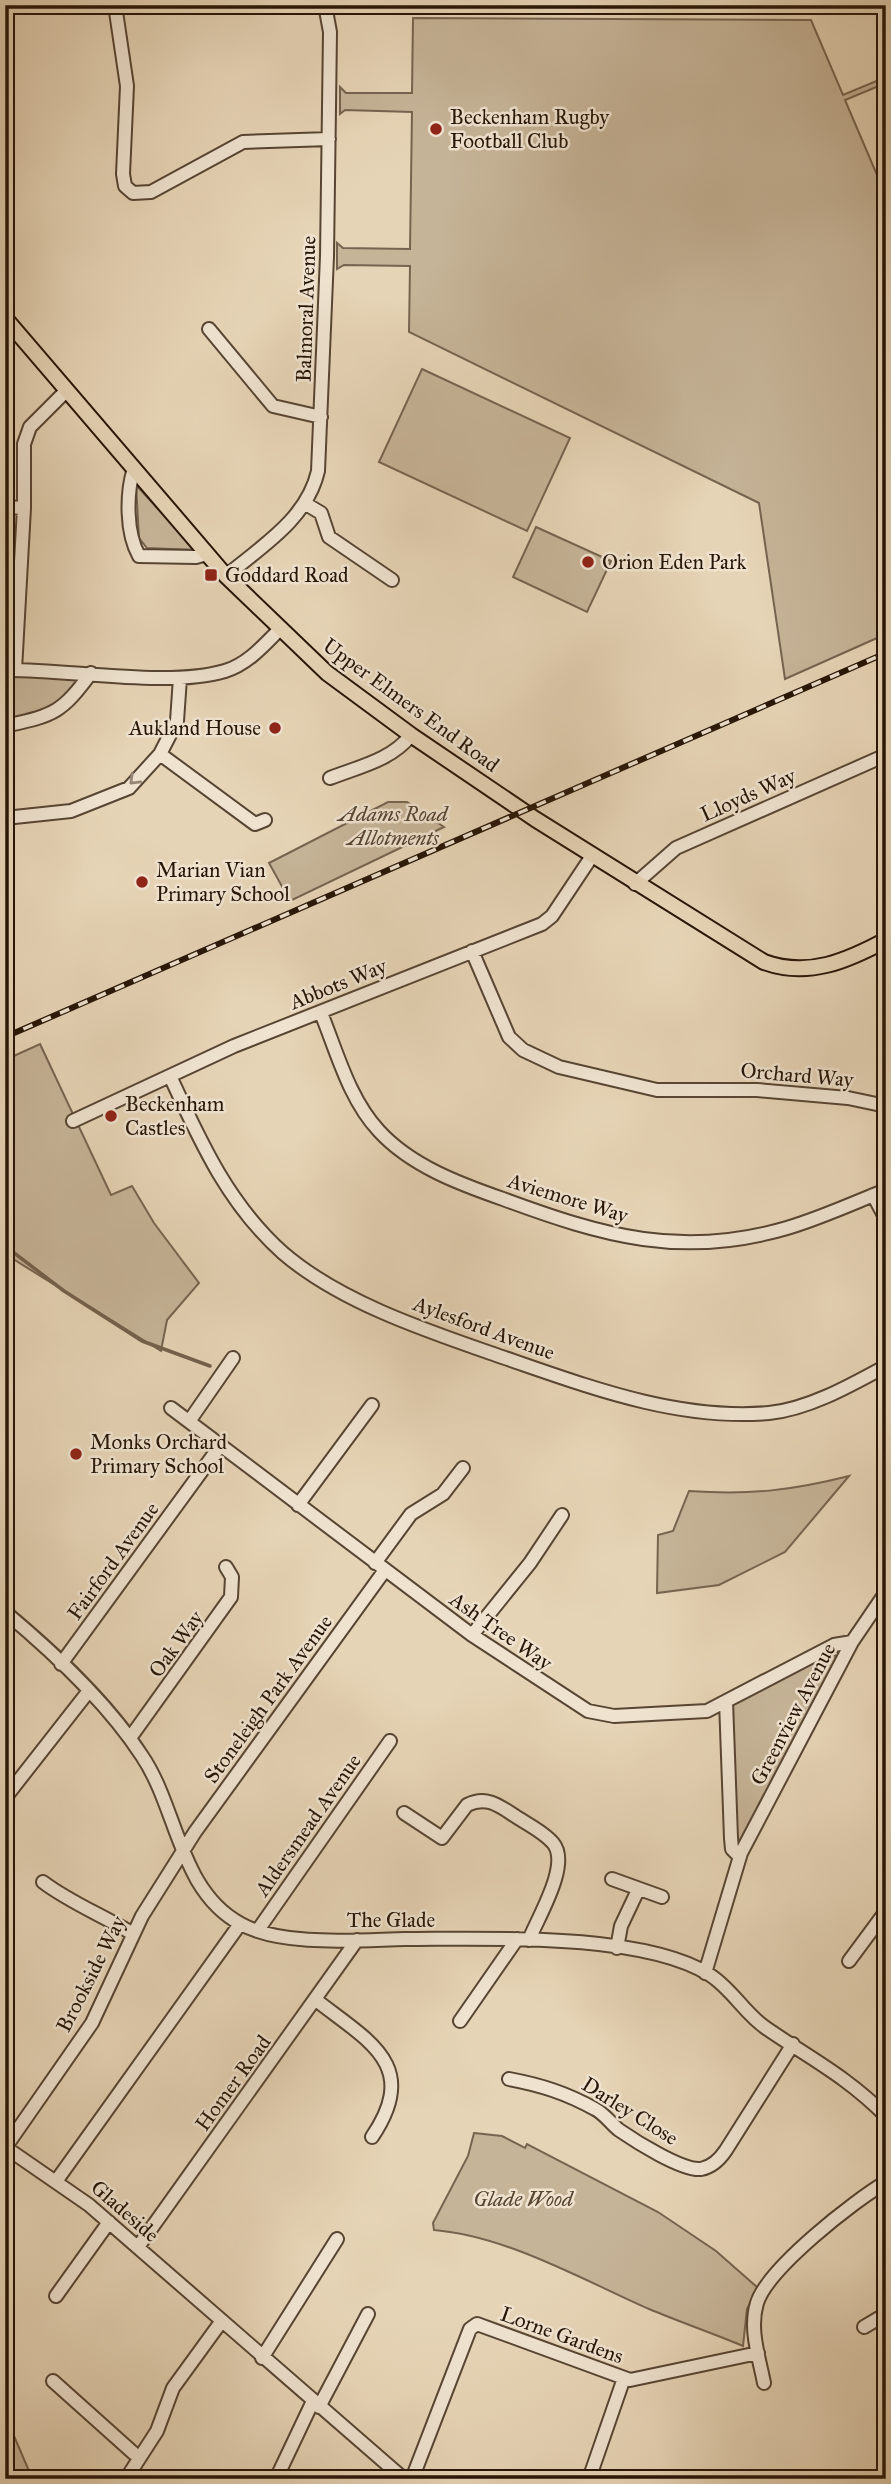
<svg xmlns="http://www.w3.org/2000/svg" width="891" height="2484" viewBox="0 0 891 2484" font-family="'IM FELL Great Primer',serif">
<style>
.green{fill:#c6b498;stroke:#766450;stroke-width:2}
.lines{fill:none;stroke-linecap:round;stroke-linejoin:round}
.stream{stroke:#73614c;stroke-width:3.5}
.minor-casing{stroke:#574533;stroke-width:16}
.major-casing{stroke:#271507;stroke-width:18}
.minor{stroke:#efe3d0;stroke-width:12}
.major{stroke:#e6d4b6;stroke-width:14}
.rail-casing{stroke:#271507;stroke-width:6}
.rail{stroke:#efe3d0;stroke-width:3.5;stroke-dasharray:10;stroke-linecap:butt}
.oneway{stroke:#958676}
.poi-dot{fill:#8f2418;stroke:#efe3d0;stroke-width:2.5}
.labels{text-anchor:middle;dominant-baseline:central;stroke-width:5;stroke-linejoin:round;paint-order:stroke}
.poi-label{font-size:21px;fill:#271507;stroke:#efe3d0;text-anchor:start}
.street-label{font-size:21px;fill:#271507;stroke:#efe3d0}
.park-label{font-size:21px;font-style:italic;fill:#574532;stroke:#efe3d0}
</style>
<rect width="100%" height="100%" fill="#e6d4b6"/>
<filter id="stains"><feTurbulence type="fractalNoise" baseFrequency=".00286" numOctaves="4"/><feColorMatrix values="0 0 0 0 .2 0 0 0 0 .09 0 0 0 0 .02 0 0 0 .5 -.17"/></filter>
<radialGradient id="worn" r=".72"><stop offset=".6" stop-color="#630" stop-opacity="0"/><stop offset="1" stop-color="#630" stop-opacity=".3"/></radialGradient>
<!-- green -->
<path class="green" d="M413,18l398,2 32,75 43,-18v6l-41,17 41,96v438l-101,45 -26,-176 -350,-171 1,-66 -66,-1 -7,4v-26l6,5 67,1 2,-137 -67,-2 -5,4v-27l6,6h66z
M422,369l148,69 -43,93 -148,-69z
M136,485l60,65 -49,-2 -8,-10z
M536,527l75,34 -24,51 -74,-35z
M5,670l86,3 -41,43 -45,6z
M388,802h19l37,25 -154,74 -21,-38z
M40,1044l71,151 21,-9 22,37 45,60 -32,37 -6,31 -156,-97v-194z
M849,1476l-64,76 -66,33 -62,8 1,-58 15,-4 16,-40c60,4 101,0 160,-15z
M830,1653l5,2 1,6 -95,184 -4,1 -5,-139 3,-5z
M474,2133l28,3 23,12 2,-4 131,68 58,39 42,37 -11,21 -4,37c-31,-13 -63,-24 -94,-37 -66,-29 -142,-73 -215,-79l-1,-7 35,-67z
M5,2415l27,63 1,1h-28z"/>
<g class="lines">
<!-- stream -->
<path class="stream" d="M5,1246l59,45 78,50 68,25"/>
<!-- minor casing -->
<g class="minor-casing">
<path id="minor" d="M115,5l12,81 -4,88 2,12 8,7 18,-1 92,-50 86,-3
M883,5l3,6
M209,329l64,77 48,11
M134,468c-8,26 -8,65 5,88l57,1 11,-3
M306,504l15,9 8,24 63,43
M5,507l19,1
M226,576c36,-30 81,-57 92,-105l9,-215 3,-224 -5,-27
M5,670c64,-1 162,18 220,1 23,-7 39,-26 55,-42
M15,670l9,-162v-64l6,-17 37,-37
M5,722l4,3c46,-10 53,-13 82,-52
M160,754l95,70 10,-4
M330,778c28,-11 62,-18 81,-43
M5,818l66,-7 58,-23 31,-34 17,-33 3,-43
M635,884l41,-36 210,-93
M472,951l37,86 14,13 36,17 98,23h100l91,8 38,8
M321,1013c16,39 28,86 58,118 32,35 81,53 124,68 100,37 179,60 284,29 34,-10 66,-25 99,-38
M170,1076c30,65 58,128 113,177 58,50 147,79 219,104 85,29 175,64 267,56 40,-4 82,-28 117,-47
M73,1121l161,-75 308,-122 10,-8 40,-60
M873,1195l13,24
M171,1408l301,227 116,76 26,5 93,-5 127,-66 18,-3
M190,1420l43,-62
M298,1505l74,-100
M375,1563l36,-49 32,-20 20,-26
M5,1612c49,41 102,90 137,144 36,53 37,135 99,168 42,23 117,16 164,15 80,0 237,-7 305,36 22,14 35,39 56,53 45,31 80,48 120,88
M472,1635l58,-72 32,-48
M61,1664l159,-218
M726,1701l5,137 1,11 8,8
M130,1738l101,-141 1,-20 -6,-10
M5,1798l83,-106
M404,1813l38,25 25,-33c18,-9 30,-1 45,9 13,9 31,17 41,29 18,21 -15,74 -24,97
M612,1879l50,18
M43,1882c26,20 61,34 90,52
M258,1930l132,-189
M617,1948l4,-22 17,-36
M849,1961l37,-50
M705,1973l36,-120 111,-211 34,-50
M316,2000c52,41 105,65 56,137
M460,2021l57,-82
M509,2079c32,6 57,14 86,30 10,5 15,14 24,21 16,11 63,41 82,39 11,-2 19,-10 25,-19l67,-106
M5,2147l84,58 315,274
M5,2148l87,-125 50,-107 53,-84 190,-262
M57,2180l183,-256
M138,2247l219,-307
M56,2296l53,-74
M864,2327l22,-13
M262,2358l75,-119
M53,2381l86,77
M764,2383c-5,-26 -15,-54 -7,-80 11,-35 97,-102 129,-121
M319,2407l49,-93
M126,2479l31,-48 16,-43 48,-66
M276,2479l37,-78
M412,2479l58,-150 7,-5 153,56 128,-27
M589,2479l35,-101"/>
</g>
<!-- major casing -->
<g class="major-casing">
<path id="major" d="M5,318l221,258 101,97 84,62 124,84 229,143c44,16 83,-1 122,-22"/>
</g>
<!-- minor -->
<use href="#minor" class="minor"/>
<!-- major -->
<use href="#major" class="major"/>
<!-- rail casing -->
<g class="rail-casing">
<path id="rail" d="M5,1037l881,-384"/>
</g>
<!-- rail -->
<use href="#rail" class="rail"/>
</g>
<!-- one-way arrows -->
<defs><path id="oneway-chevron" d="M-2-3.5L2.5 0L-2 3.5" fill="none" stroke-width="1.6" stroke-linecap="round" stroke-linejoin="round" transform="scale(1.75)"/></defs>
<use class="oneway" href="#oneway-chevron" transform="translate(134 780) rotate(136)"/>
<!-- markers -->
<g class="poi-dot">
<circle cx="436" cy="129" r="7"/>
<circle cx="588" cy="562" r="7"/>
<rect x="204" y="568" width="14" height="14" rx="3.5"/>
<circle cx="275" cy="728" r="7"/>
<circle cx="142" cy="882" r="7"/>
<circle cx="111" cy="1116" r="7"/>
<circle cx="76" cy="1454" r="7"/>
</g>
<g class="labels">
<!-- poi labels -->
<g class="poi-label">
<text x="450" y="117">Beckenham Rugby<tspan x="450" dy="24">Football Club</tspan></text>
<text x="602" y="562">Orion Eden Park</text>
<text x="225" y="575">Goddard Road</text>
<text x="261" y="728" text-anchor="end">Aukland House</text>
<text x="156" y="870">Marian Vian<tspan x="156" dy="24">Primary School</tspan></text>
<text x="125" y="1104">Beckenham<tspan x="125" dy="24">Castles</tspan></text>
<text x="90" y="1442">Monks Orchard<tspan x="90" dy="24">Primary School</tspan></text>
</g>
<!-- street labels -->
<g class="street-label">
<text transform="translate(306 309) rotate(-88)">Balmoral Avenue</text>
<text transform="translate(411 705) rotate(36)">Upper Elmers End Road</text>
<text transform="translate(748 795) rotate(-24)">Lloyds Way</text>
<text transform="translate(338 984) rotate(-22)">Abbots Way</text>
<text transform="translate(797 1075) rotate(5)">Orchard Way</text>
<text transform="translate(568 1198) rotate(17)">Aviemore Way</text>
<text transform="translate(484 1328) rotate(20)">Aylesford Avenue</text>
<text transform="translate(113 1561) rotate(-54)">Fairford Avenue</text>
<text transform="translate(501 1631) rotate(35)">Ash Tree Way</text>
<text transform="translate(176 1644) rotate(-54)">Oak Way</text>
<text transform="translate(268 1699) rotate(-54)">Stoneleigh Park Avenue</text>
<text transform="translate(793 1714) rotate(-62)">Greenview Avenue</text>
<text transform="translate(308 1825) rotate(-55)">Aldersmead Avenue</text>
<text x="391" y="1920">The Glade</text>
<text transform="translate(91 1974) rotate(-63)">Brookside Way</text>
<text transform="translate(233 2083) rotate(-54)">Homer Road</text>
<text transform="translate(630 2111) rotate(32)">Darley Close</text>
<text transform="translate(125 2211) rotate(41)">Gladeside</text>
<text transform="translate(562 2335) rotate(20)">Lorne Gardens</text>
</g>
<!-- park labels -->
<g class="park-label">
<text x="393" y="814">Adams Road<tspan x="393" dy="24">Allotments</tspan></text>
<text x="523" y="2199">Glade Wood</text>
</g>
</g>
<!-- margin -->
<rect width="891" height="2484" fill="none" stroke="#e6d4b6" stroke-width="28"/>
<rect x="7" y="7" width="877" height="2470" fill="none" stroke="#271507" stroke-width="3.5"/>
<rect x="14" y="14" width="863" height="2456" fill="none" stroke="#271507" stroke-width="2"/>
<rect width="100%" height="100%" filter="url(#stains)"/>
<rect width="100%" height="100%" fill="url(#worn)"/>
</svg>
